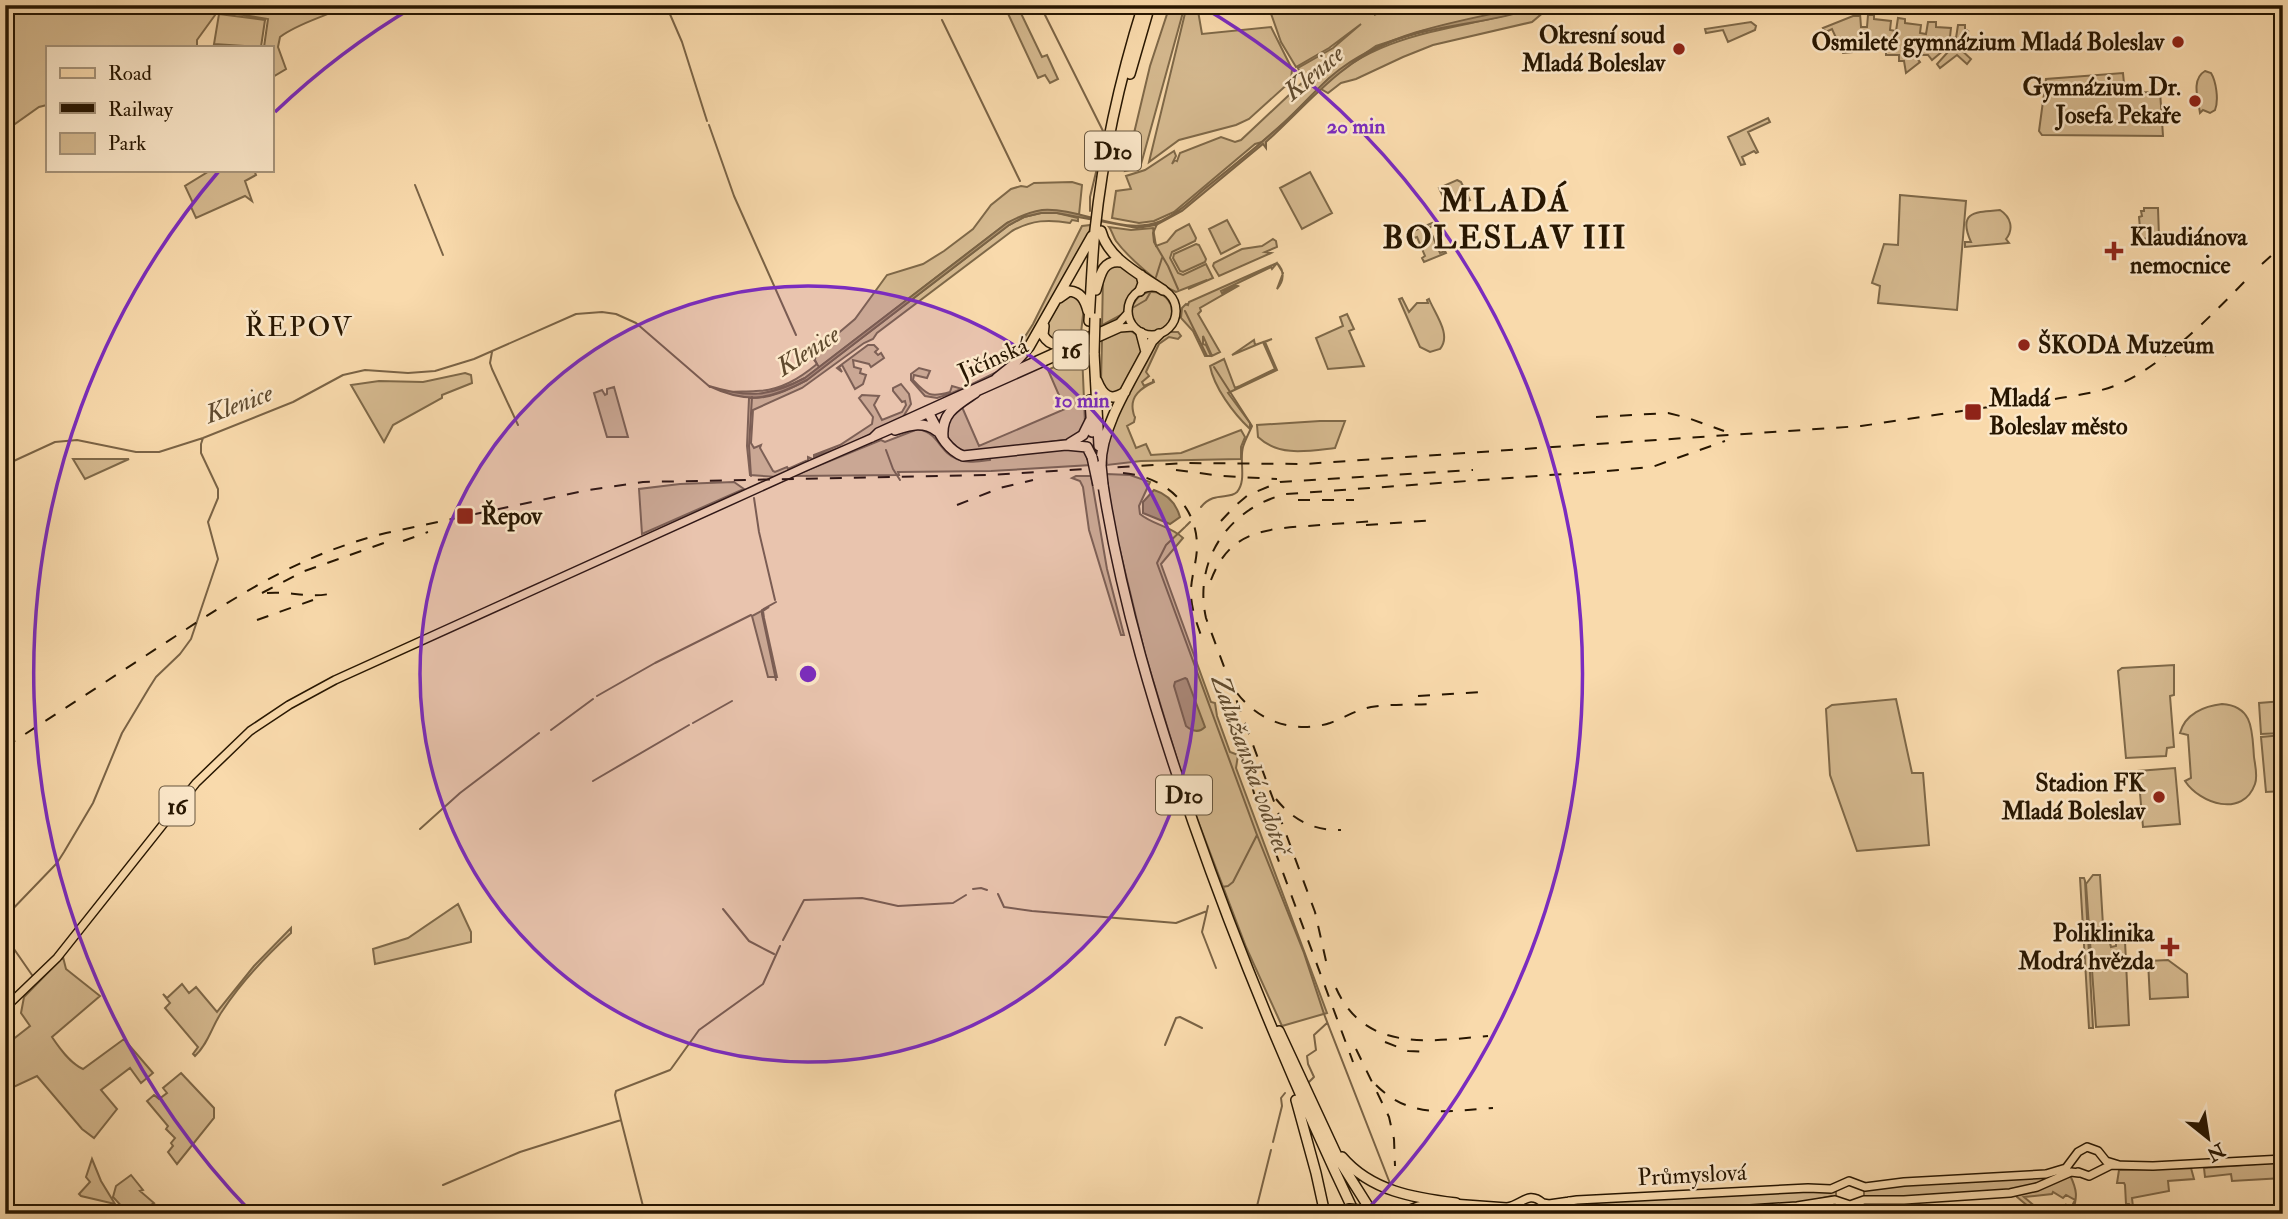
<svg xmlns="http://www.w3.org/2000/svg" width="2288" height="1219" viewBox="0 0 2288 1219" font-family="'IM FELL Double Pica',serif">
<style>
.green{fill:#d5b98f;stroke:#7e6848;stroke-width:2}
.water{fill:#b29772;stroke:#7a6345;stroke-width:2}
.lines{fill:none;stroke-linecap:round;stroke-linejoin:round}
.stream{stroke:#7a6345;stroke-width:2}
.primary-casing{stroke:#271601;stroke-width:10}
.highway-casing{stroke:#271601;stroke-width:12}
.primary{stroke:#f9daac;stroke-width:7}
.highway{stroke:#f9daac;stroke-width:9}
.rail{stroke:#271601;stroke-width:2;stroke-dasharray:12 12;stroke-linecap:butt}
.primary-bridge-casing{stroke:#271601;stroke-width:10;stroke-linecap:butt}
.highway-bridge-casing{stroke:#271601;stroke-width:12;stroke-linecap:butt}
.primary-bridge{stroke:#f9daac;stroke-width:7}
.highway-bridge{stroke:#f9daac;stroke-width:9}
.ring{fill:none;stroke:#7b2cbf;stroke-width:3.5}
.poi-dot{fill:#8f2418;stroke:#fbe7c9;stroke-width:2.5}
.labels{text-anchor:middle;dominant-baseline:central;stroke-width:5;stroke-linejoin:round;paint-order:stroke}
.shield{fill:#fbe7c9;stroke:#67553d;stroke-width:2}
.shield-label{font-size:23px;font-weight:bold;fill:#271601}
.poi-label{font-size:24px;font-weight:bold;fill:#271601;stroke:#fbe7c9;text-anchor:end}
.street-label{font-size:24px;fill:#271601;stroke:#fbe7c9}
.water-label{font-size:26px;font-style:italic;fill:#5f4a2e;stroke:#fbe7c9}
.quarter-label{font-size:28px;letter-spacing:2px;fill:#271601;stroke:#fbe7c9}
.district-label{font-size:32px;font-weight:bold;letter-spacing:2px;fill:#271601;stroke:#fbe7c9}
.centre{fill:#7b2cbf;stroke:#fbe7c9;stroke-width:3.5}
.ring-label{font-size:21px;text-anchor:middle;font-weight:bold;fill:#7b2cbf;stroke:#fbe7c9;stroke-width:5;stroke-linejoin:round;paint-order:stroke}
</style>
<rect width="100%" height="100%" fill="#f9daac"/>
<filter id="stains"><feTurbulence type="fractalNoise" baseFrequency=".00286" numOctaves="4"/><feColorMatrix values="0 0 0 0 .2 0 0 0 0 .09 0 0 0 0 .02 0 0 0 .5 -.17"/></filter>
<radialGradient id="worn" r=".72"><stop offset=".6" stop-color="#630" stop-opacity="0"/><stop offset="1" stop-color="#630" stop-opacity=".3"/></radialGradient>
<!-- green -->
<path class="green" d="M5,5h342c-21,12 -47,17 -67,32l-2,10 8,22 -15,9v-31h-7l4,-28 -50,-8 -21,29v7h-150v58l-8,2 -34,24z
M1004,5h13l25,52 5,-2 11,24 -8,4 -5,-8 -7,3z
M1170,5h15l-45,163 -15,3 25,-105z
M1187,5h10l5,29 69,-7 21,42 -1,12 -42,38 -13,6 -57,15 -30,22z
M1283,5h109l-18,10 21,-10h138l-111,26 -46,15 -47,32 -45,45 -22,19 -7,2 -81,68 -20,9 -15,2 -27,-5 4,-27 15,-2 -5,-13 19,-6 29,-19 2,5 -4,8 3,-4 2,1 3,-8 41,-16 14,5 6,-2 64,-60 -7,-12 35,-20 28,-24 -32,24 -33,19 -15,-25 -12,-34z
M1542,5l9,1 -19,16 -99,23 -30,12 -47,22 -15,4 -13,10 -7,-4c46,-49 111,-57 173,-71 16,-4 33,-7 48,-13z
M1860,13l1,14h6l1,-12h6v4l17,2 -1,9 6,1 2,-13 7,1v4l16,2 -1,8 6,1 2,-12h8v5l15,1 -1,9 6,1 2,-13h7v4l3,2 -11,10v5l14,13 -4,5 -10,-9 -17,13 -3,-4 10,-11 -3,-3 -12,10 -4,-5h-11l-2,1 5,6 -14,11 -2,-12h-5v-6h-13v-6l-43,4 -11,-24 -6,3 -3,-4 30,-12h7z
M219,14l46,6 -4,27 -47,-3z
M1751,22l5,4 -1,4 -27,12 -5,-12 -17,3 -1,-4z
M2205,71l6,2c5,8 8,27 4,37l-5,3 -7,-3 -3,3c-2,-14 -9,-34 5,-42z
M2123,73l2,21 35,-3 3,45 -121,-1 -3,-4 7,-52z
M1768,118l2,4 -22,10 10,20 -2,1 -2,-2 -12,6 3,7 -4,1 -13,-28z
M211,170h43l2,5 -11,6 7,20 -7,-5 -49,22 -5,-11 2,-4 -8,-17z
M1310,172l22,41 -30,16 -22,-41z
M1457,180l4,2 9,18 -21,10 -10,-22z
M1072,182l10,3 -3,30c-33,-7 -41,-3 -72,8l-202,155c-25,13 -48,21 -77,14 10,-1 19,0 28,-1 24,0 44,-13 61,-27l-2,-4 1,-8 39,-33 32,-44 36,-11 21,-13 29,-22 18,-24 20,-16 10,-3 6,1 7,-4z
M1900,195l66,6 -9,109 -79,-7 2,-17 -8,-3 12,-39 14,1z
M2144,208h14l1,29 -18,2 -2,-22 3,-1 -1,-5h3z
M2000,210c11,7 14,19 6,29l3,4 -44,4v-5h6c-14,-31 5,-30 29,-32z
M1041,213h16l21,5v3l-6,-1 -2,3c-22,-4 -38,-3 -58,8l-135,102 -4,6 -9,4 -62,45 -49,22 -2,33 3,5 7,-3 -1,3 13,23 2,1 12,-5 1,2 20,-9v-3l7,3 -38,17 -27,-2 -3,-29 2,-48c22,1 39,-8 58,-18l202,-155 15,-8z
M1227,220l13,24 -19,10 -12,-25z
M1432,223l1,2 -4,3 11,25 5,-2 1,2 -22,9 -2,-4 3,-2 -8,-19 -3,1 -3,-6z
M1189,224l7,14 -1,3 -23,11 -2,6 8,15 5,2 23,-11 7,14 -25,11 19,-9 -31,12c-18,-8 -48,-35 -60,-51 -3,-5 -4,-10 -7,-14l22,3 22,-2 3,18 11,-4 9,-11z
M1091,225l-4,15 -44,79 -27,41 -18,13 -46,20 -15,5 -12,-2 -14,-16v-6l8,-6 11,3 -3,7 -13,-3 -1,5c14,15 17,18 37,12l2,-6 10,3 37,-18 10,-9 24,-38 49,-98z
M1273,239l3,2 1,6 -12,5 6,1 -52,23 -6,-10 1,-3 28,-14 20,-3z
M1196,244l3,1 7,14 -1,3 -22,10 -3,-1 -7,-13 1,-4z
M1277,263c8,8 7,18 0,26l6,-16 -6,-10 -5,6 -1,-2 -50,24 1,2 14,-8 2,1 -38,22 1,3 -3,3 22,38 -8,4 -9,-20v8l3,1 5,11h-6l-12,-25 -12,-13 1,-10 4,-4 2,1 1,-3z
M1120,265l20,14 -2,9 -10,9 -4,16 -4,6 -18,9 1,-52 4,-9z
M1132 312a20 20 0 1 1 40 0a20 20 0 1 1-40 0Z
M1073,295l11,11 -3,27 -24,9 -9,-6 -1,-12 15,-25z
M1402,298l7,14 8,-9h11l-1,-3 2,-1c6,15 23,36 11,50l-10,3 -10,-5 -21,-48z
M1347,314l7,15 -5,2 15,35 -36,3 -12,-31 27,-12 -3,-9z
M1123,330h7l8,6 5,18 -21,37 -12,3 -9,-12 1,-42z
M1170,332h8l3,4 -3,3 -9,-2 -10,7 -13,28 3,4 -7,6 2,4 9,-4v-3l1,3c-13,6 -24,14 -21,29 2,11 3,1 1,11l-7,4 9,22 10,-4 5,11 30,-2 60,-23 4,7 -4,10v12l-100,2 -34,4c-9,-33 33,-95 49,-126z
M1272,339l-7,3 12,28 -49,23 22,30v6c-17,-16 -36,-42 -40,-63l14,-7 11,29 5,-2 35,-17 -12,-27 -31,13 22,-15 1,5z
M868,345h6l4,4 -3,3 3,3 3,-2 3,5 -13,9 -2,-3 -16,-4 1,7 7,2 -1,4 6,2 -3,9 -8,5 -13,-24 -3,2 3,5 -5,-4z
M1082,353l3,70 -1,6 -12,10 -109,14c-23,-10 -21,-34 -1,-46l17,39 86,-37 -17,-39z
M465,373l6,2 1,8 -30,12v3l-49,27 -9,17 -33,-57 28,-4 44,1z
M901,384l8,10 2,10 -8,13 -52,27 -37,13v-2l26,-10 32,-21 1,-7 -14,-19 3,-3 17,1 -5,9 8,15 20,-8 4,-7 -1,-4 -3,1 -9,-11v-3z
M614,387l14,50h-21l-13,-44 8,-3 3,5 2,-1v-5z
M1320,421h25l-10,27c-27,3 -56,9 -77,-11l-1,-12z
M918,429c21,4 21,23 39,30 10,5 22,2 33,1l1,-6 80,-8 15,5 5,14 -100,6 -93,1 1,3 -106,1 88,-36 4,2z
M73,459h56l-44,20z
M1106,474l24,1 20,7 -11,24 1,8c13,11 31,12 43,24l-22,26 50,138 4,1 2,13 13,36 8,3 -2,13 91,245 -45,13 -36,-79 -59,-155 -42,-138 -31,-128z
M1076,476h15l16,93 17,66h-3l-32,-105 -6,-43 -3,-6 -8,-3z
M734,482l10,7 -102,45 -3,-45 41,-5z
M769,607l-6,4 1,7 13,59h-9l-16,-61z
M2174,665v30l-4,1 4,51 -7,1 -1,8 -40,2 -8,-87 4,-3z
M1896,699l16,74h11l6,72 -72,6 -27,-76 -4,-66 6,-4z
M2283,701v32l-22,1 -2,-31z
M2222,704c32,2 30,28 32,53 1,8 4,19 1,27 -12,34 -55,20 -70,-3l6,-3 -3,-43 -8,-2c5,-19 24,-27 42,-29z
M2283,735v56l-17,1 -5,-55z
M2175,768l5,56 -37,3 -5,-56z
M2093,875h7l4,67 6,1 1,4 5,-1v-4l9,-1 4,84 -33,2 -10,-143z
M2080,878h4l1,3 8,147h-4z
M458,904l13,28v10l-96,22 -2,-15 35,-11z
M291,928v5c-25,23 -49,48 -68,77 -11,15 -14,33 -28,46l-2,-2 5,-7 -33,-39 5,-5 -7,-9 4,4 15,-14 7,9 7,-6 21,25 37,-46z
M63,957l3,12 34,27 -48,41c8,12 18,26 31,32l41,-30 29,34 -12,10 -11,-15 -29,22 16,19 -23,29 -12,-9 -45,-53 -32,15v-49l2,2 23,-18 -9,-13 3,-16z
M2168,960l19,14 1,23 -38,2 -2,-38z
M181,1073l33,35v10l-37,46 -9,-12 5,-6 -2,-3 4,-5 -9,-9 2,-3 -21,-25 7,-6 5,4 8,-6 -4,-5z
M92,1159l9,22 14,23 -34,-8 -2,-2 11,-12 -4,-5z
M2283,1162v16l-51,3 -1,-7 -26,3 -1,-9z
M2191,1168l3,11 -26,2 1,10 -37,7 1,9h-3l-1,-3h-3l-1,-19 -1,-2h-7l2,-13z
M2068,1169l-22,12 -27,9 -114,8h-41v-9z
M131,1175l12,15 -3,1 14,12 -13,8h-15l-13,-14 3,-11z
M2070,1175c7,15 8,22 2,38l-5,-8 5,1 3,-6 -9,-5 -3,3 -10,-6 -1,2 -28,3 13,11 13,6c-15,0 -23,-9 -33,-17l-1,-2z
M1836,1190v8c-90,13 -182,16 -273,16v-6l5,-2 3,3 2,-4 25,-3z"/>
<!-- water -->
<path class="water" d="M1533,5h9c-48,19 -103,18 -151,37 -51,20 -85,64 -125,100v6l-3,-4 -81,67 -26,14 -19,3 -80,-15h-16l-17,4 -15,8 -202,155c-37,20 -60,24 -98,6 39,12 60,11 96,-8l202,-155c11,-6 22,-11 35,-13 39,-3 81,27 119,11 18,-8 32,-23 47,-35 29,-23 58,-46 85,-72 17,-16 31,-34 50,-47 55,-39 126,-47 190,-62z
M1154,490c13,4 22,13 26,27l-10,7 -27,-11v-11z
M1185,678l2,1 18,48c-6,6 -12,5 -19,-1l-12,-40 1,-4z"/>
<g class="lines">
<!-- stream -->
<path class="stream" d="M666,5l16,37 25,79
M1040,5l65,130 -15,62v14
M942,20l78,161
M709,125l25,71 62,139
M415,185l28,70
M1157,224l-4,9 1,9 14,24 10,23
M1156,277l6,-19
M1134,307l12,-7 4,-7
M1185,311l22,45
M1099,327l22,-12
M1082,335l9,-4
M806,348l13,19
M492,352l-2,11 2,6 26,56
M886,450l7,19 7,11
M5,465l50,-23 22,-2 59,12h23l44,-14 90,-36 50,-27 22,-5 43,3 27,-2 39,-12 102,-45 26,-2 14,2 20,9 74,64
M751,476l-2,-30 3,-49
M754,498l5,34 16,68
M1201,507c13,-16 28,-7 36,-15 10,-12 2,-31 6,-45 2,-7 6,-14 9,-21l-38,-59
M1186,526l4,-4
M1185,527l-19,18 -9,18 100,272 47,118 20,61 67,172
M776,680l-14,-66v-4l14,-8
M597,696l58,-33 96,-48
M693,723l39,-22
M551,730l42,-31
M593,781l96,-56
M420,829l40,-36 79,-60
M1222,887l6,-1 5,-4 24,-47
M973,889l8,-1 6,2
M998,894l6,13 28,4 144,12 31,-12
M1208,906l-6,26 14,36
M723,909l26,32 25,13
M5,917l52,-54 7,-11 29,-49 29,-70 27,-45 7,-11 24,-23 11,-15 27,-80 -10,-37 10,-24v-9l-17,-36v-9l2,-6
M5,936l27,39
M783,940l21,-40 58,-2 36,8 55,-3 13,-8
M1165,1045l11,-27 4,-1 22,11
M671,1069l28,-39 64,-46 17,-38
M1308,1083l6,-6 -6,-13 -1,-8 9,-6 -2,-15 13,-12
M621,1120l24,94
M1273,1142l9,-36 -1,-8 4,-5
M443,1185l77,-33 101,-32 -6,-25 1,-4 54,-21
M1809,1201l23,-5
M1255,1214l16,-64
M1457,1214h10
M1522,1214l20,-4
M1610,1214l169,-10
M1752,1214h4"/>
<!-- primary casing -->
<g class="primary-casing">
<path id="primary" d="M1128 311a24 24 0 1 1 48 0a24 24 0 1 1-48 0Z
M970,395l150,-67 13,-1
M872,438l6,-6 241,-109 9,-10
M5,1008l52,-50 139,-175 54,-52 39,-26 46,-25 225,-102 245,-111 154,-67
M2078,1172l11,4 22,-11 42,1 130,-7
M1452,1203l55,4c15,-2 21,-17 36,-4l4,11
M1543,1203l6,1 28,-4 231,-12 23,1 18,-8 16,6 39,-5 142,-8 20,-6 12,-16 9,-5 11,4 8,10 13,4
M1398,1214l20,-8 18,-3
M1412,1214l35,-6 61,6
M1561,1214v-7l8,-6
M1675,1214l122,-8 38,-6 15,5 14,-5h40l106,-7 27,-6 34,-15 8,1"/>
</g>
<!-- highway casing -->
<g class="highway-casing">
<path id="highway" d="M1130,74l20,-69
M1101,231c7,28 39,43 62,59
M1096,290c4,-15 7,-31 25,-28
M1140,291l3,-8 -2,-8
M1059,298l10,-7c12,1 16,9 19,20
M1089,321c2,-30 3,-60 6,-91 8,-76 25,-152 48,-225
M1044,326l-1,9c8,14 21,10 33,7
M1141,333l5,19
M1094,353l5,93
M997,378l15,-12 17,-19 63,-111
M1097,381c6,15 14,21 28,11
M1090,400l2,32
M929,414c9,16 16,35 34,42l103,-11 21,2 5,10
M895,430c16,-5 28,-9 42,1
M943,437c-2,-24 14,-32 32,-44
M1070,443l13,-8 7,-14
M1101,465c0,-40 33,-88 51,-124l7,-7
M1103,485c18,115 52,227 90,337 47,134 101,264 162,392
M1279,1031l60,129 34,54
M1296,1100l20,73 9,41
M1342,1157c29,34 72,41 114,46
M1439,1214l24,-6"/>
</g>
<!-- primary -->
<use href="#primary" class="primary"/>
<!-- highway -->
<use href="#highway" class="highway"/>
<!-- rail -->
<path class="rail" d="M2262,264l21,-19
M2055,399c21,-4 43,-6 64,-15 44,-18 96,-72 130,-107
M2034,401l5,-1
M1596,417l72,-4 20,5 36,13
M1176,470l46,6 55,3
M1123,473c40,3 74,31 74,73 0,17 -7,33 -6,50 1,15 6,28 11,42
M1583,473l69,-6 73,-26
M1298,500h56
M957,505l43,-17 33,-8
M1221,521l15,-16 12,-10 32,-13 193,-12
M1366,525l69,-5
M403,541l25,-9
M1211,580c18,-48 52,-51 97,-54 21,-2 43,-3 65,-5
M262,593l40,-21 82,-29
M267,593c21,-2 41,5 62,1
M257,620l56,-20
M1237,693c22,29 58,41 93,30 14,-5 26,-13 41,-16 19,-3 40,-2 60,-3
M1418,696l63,-4
M1239,736l16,61 98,265
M5,747c53,-34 105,-68 157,-102 75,-49 136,-90 224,-112l202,-43 55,-8 347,-7 195,-12 119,1 557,-38 155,-23
M1276,799c17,21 38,32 65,31
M1326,961l-11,-49 -109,-294c-13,-58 23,-110 80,-124l293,-21
M1336,988c29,65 94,53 152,48
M1385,1042l23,9 20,1
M1356,1049l33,68 5,22 1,27
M1376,1085c35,35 72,26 117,23"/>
<!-- primary-bridge casing -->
<g class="primary-bridge-casing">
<path id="primary-bridge" d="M1339,1211l10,-3 11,1"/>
</g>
<!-- highway-bridge casing -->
<g class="highway-bridge-casing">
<path id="highway-bridge" d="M1094,353l1,-35
M1092,457l6,28
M1101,465l2,20"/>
</g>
<!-- primary-bridge -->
<use href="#primary-bridge" class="primary-bridge"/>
<!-- highway-bridge -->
<use href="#highway-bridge" class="highway-bridge"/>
</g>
<!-- distance rings -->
<circle cx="808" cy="674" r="388" fill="#7b2cbf" fill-opacity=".12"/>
<g class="ring">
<circle cx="808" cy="674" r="388"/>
<path d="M251 1212A775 775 0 0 1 219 171M275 112A775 775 0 0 1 415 6M1201 6A775 775 0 0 1 1365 1212"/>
</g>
<!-- markers -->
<g class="poi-dot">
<circle cx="2178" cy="42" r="7"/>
<circle cx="1679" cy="49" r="7"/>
<circle cx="2195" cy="101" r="7"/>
<path d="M2110.5 240.5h7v7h7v7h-7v7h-7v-7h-7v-7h7z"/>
<circle cx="2024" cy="345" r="7"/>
<rect x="1964" y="403" width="18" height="18" rx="3.5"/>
<rect x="456" y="507" width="18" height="18" rx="3.5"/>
<circle cx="2159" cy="797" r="7"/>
<path d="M2166.5 936.5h7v7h7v7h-7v7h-7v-7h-7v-7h7z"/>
</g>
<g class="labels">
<!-- shield labels -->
<g class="shield">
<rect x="1085" y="131.5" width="56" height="39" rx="5"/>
<rect x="1053.5" y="330.5" width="35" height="39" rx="5"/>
<rect x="1156" y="775.5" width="56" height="39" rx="5"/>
<rect x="159.5" y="786.5" width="35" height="39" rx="5"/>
</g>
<g class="shield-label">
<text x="1113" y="151">D10</text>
<text x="1071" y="350">16</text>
<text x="1184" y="795">D10</text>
<text x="177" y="806">16</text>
</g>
<!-- poi labels -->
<g class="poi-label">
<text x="1665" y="35">Okresní soud<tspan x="1665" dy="28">Mladá Boleslav</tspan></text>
<text x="2164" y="42">Osmileté gymnázium Mladá Boleslav</text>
<text x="2181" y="87">Gymnázium Dr.<tspan x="2181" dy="28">Josefa Pekaře</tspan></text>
<text x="2130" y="237" text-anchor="start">Klaudiánova<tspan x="2130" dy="28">nemocnice</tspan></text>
<text x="2038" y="345" text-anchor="start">ŠKODA Muzeum</text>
<text x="1989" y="398" text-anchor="start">Mladá<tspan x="1989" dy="28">Boleslav město</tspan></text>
<text x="481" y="516" text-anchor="start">Řepov</text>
<text x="2145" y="783">Stadion FK<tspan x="2145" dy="28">Mladá Boleslav</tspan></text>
<text x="2154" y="933">Poliklinika<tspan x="2154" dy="28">Modrá hvězda</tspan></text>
</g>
<!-- street labels -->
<g class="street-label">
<text transform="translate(993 359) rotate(-24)">Jičínská</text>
<text transform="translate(1692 1175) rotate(-3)">Průmyslová</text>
</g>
<!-- water labels -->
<g class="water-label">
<text transform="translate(1314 73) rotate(-40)">Klenice</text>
<text transform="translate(808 351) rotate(-33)">Klenice</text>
<text transform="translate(239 404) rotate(-20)">Klenice</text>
<text transform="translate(1251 765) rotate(70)">Zalužanská vodoteč</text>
</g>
<!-- quarter labels -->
<g class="quarter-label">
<text x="299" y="327">ŘEPOV</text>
</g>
<!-- district labels -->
<g class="district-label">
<text x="1505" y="201">MLADÁ<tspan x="1505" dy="37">BOLESLAV III</tspan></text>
</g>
</g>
<circle cx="808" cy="674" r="10" class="centre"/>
<g class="ring-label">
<text x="1356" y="133">20 min</text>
<text x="1082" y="407">10 min</text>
</g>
<!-- margin -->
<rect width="2288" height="1219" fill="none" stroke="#f9daac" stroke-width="28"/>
<rect x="7" y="7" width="2274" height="1205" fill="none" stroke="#271601" stroke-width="3.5"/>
<rect x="14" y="14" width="2260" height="1191" fill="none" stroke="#271601" stroke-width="2"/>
<!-- legend -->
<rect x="46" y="46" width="228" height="126" fill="#fbe7c9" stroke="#a69379" stroke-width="2"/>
<rect x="60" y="68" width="35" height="10" fill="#f9daac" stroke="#a69379" stroke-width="2"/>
<text x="108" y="80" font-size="21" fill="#271601">Road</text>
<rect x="60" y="103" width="35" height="10" fill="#271601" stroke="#a69379" stroke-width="2"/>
<text x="108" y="116" font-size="21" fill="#271601">Railway</text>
<rect x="60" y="133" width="35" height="21" fill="#d5b98f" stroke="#a69379" stroke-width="2"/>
<text x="108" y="150" font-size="21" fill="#271601">Park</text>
<!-- north arrow -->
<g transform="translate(2208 1138) rotate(150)" stroke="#fbe7c9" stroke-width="5" paint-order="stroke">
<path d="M0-5L12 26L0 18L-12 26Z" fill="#271601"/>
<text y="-10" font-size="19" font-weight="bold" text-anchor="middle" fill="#271601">N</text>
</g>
<rect width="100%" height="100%" filter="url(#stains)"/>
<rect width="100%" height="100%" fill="url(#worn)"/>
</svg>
